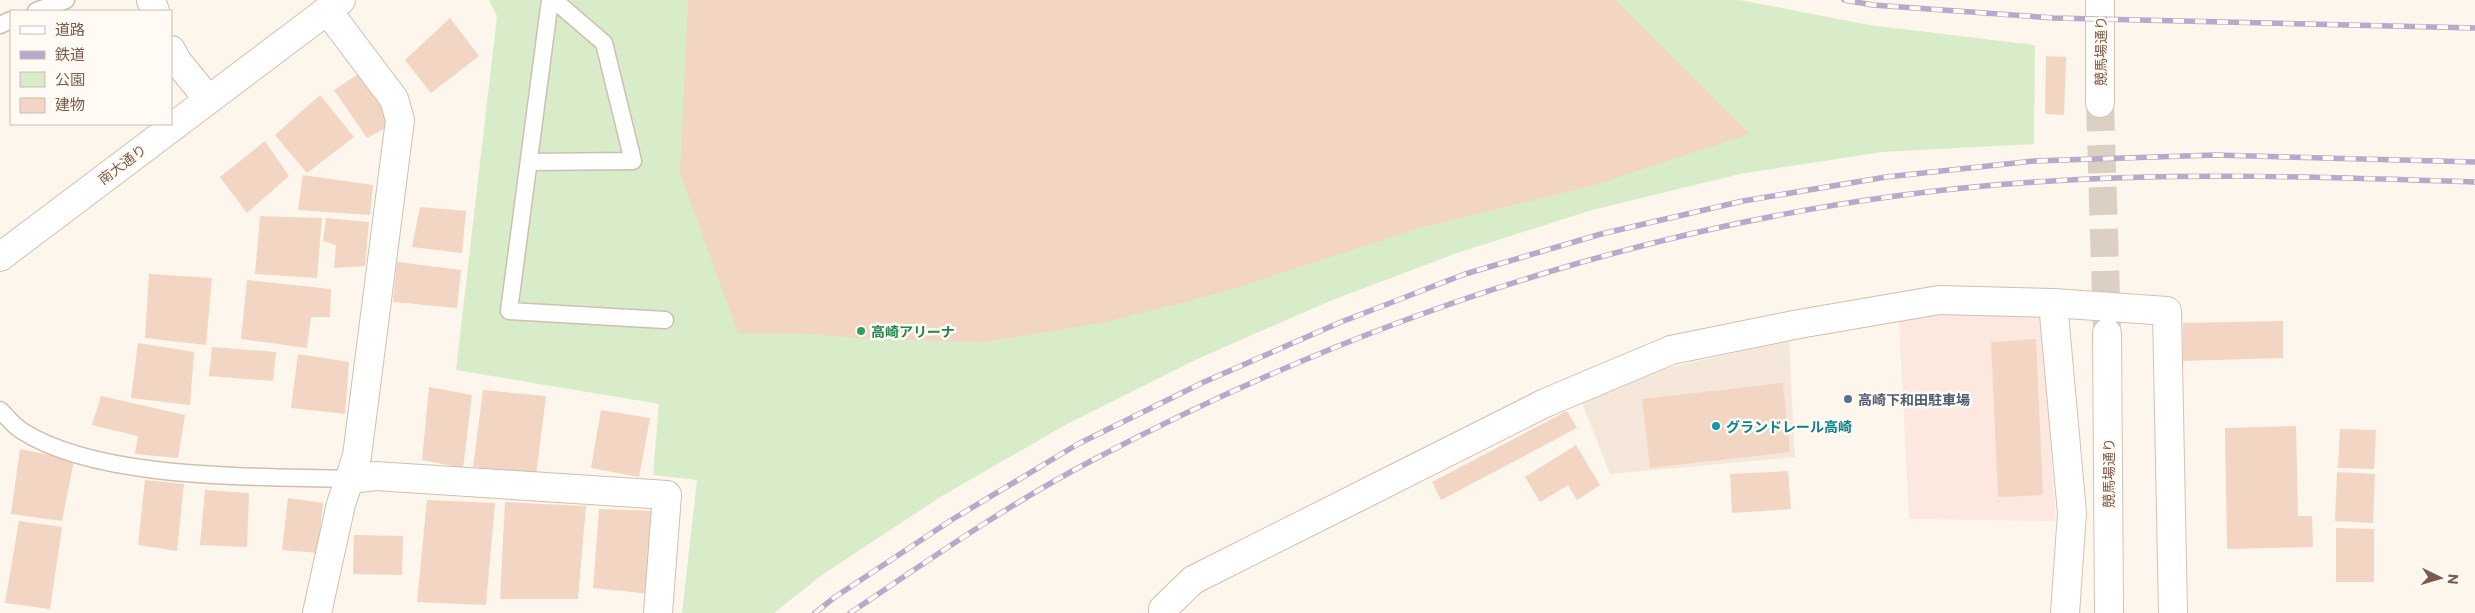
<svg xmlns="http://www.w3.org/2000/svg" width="2475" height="613" viewBox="0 0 2475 613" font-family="Commissioner,'Noto Sans JP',sans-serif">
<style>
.residential{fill:#f5e8da}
.commercial{fill:#fde8e0}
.green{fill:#d8ecc9}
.building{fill:#f3d5c3}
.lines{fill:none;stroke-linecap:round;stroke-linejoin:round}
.secondary-tunnel{stroke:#dcd0c4;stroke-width:28;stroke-dasharray:28 14;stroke-linecap:butt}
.lane-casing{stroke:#d1beb0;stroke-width:19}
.street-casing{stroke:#d1beb0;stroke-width:30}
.secondary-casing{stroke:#d6c0b0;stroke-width:30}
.lane{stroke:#fff;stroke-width:16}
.street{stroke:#fff;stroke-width:28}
.secondary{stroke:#fff;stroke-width:28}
.rail-casing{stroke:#b9a8c9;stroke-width:5.5}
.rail{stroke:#fffaf3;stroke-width:4;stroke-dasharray:11;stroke-linecap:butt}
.leisure-dot{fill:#2e9e5b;stroke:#fffaf3;stroke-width:2}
.service-dot{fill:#5c6f8a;stroke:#fffaf3;stroke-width:2}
.culture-dot{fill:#0f9aa8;stroke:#fffaf3;stroke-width:2}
.labels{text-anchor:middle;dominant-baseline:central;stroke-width:5;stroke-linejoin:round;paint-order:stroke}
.street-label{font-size:14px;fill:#7a5c4d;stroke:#fffaf3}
.leisure-label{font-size:14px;font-weight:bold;fill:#27864d;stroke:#fffaf3;text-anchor:start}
.service-label{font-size:14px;font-weight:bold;fill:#4e5e75;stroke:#fffaf3;text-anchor:start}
.culture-label{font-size:14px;font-weight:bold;fill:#0d838f;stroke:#fffaf3;text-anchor:start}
</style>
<rect width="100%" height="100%" fill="#fdf6ec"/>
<!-- residential -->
<path class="residential" d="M1789,341l6,116 -185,17 -29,-74 90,-33z"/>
<!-- commercial -->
<path class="commercial" d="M1939,313l102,2 15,206 -147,-2 -10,-197z"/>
<!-- green -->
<path class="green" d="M489,0h1251l129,25 166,20 -1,99 -152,8 -142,22 -148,36 -135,43 -127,48 -135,59 -128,64 -125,72 -120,79 -48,38h-92l15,-133 -44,-5 6,-71 -203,-34 41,-354z"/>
<!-- building -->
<path class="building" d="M688,0h927l135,134 -162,53 -165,40 -203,66 -119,30 -116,19 -114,-3 -76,-6h-57l-58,-160z
M450,18l29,38 -48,37 -26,-33z
M2046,56l20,1 -2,58 -19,-1z
M360,73l29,36 -2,18 -20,11 -33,-48z
M320,95l34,42 -47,36 -32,-38z
M265,141l24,35 -42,37 -27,-36z
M303,175l70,10 -3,30 -72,-5z
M420,207l46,4 -4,42 -50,-6z
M260,216l62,2 -5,60 -62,-4z
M326,218l43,4 -4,44 -31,2 2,-23 -13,-4z
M397,262l64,8 -4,38 -64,-6z
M149,274l63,4 -6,67 -61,-7z
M247,280l84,9 -1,28h-19l-4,31 -66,-9z
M2283,321v37l-100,3v-38z
M2036,339l7,156 -45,2 -7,-155z
M138,343l56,9 -4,53 -59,-7z
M212,347l64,5 -3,29 -64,-5z
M298,354l51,8 -4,52 -54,-6z
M1783,383l7,69 -140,16 -8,-69z
M429,387l43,8 -9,73 -41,-8z
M483,390l63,6 -10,80 -63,-9z
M101,396l84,19 -7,43 -43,-4 3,-18 -46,-11z
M601,410l49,8 -11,59 -48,-9z
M1567,411l10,17 -136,72 -9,-18z
M2296,426l2,90h14l1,31 -86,2 -2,-121z
M2340,429l36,1 -2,39 -36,-1z
M1576,445l24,40 -23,15 -9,-15 -28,17 -15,-25z
M20,449l54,11 -12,61 -51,-7z
M1788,471l3,38 -59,4 -2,-39z
M2337,472l38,2 -2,49 -38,-2z
M145,480l39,4 -7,67 -39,-6z
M205,490l44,3 -2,54 -47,-2z
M288,498l35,5 -5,50 -36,-3z
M427,500l68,3 -9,102 -69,-3z
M505,502l81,4 -8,93h-78z
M599,509l58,2 -6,83 -58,-6z
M19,521l43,6 -12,82 -45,-6z
M2336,528l38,1v53h-38z
M354,535l49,1 -1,39 -49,-1z"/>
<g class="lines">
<!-- secondary-tunnel -->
<path class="secondary-tunnel" d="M2100,103l7,228"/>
<!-- lane casing -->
<g class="lane-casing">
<path id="lane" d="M550,0l-41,311 156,9
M36,11l30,-11
M0,25l11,-5
M529,162l104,-1 -29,-118 -50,-43
M0,410c7,7 14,16 22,21 79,50 236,45 329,48"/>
</g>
<!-- street casing -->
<g class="street-casing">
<path id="street" d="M151,0l4,11
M171,50l6,11 31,38
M351,479l24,-3 292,19 -9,118
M317,613l24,-109 16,-48 43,-336 -6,-21 -67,-89
M1163,613v-4l30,-29 352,-177 126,-53 128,-26 140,-24 114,3"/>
</g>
<!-- secondary casing -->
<g class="secondary-casing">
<path id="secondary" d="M2100,0v103
M0,257l341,-257
M2107,333l2,280
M2065,613l7,-100 -19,-210 114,8 6,302"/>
</g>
<!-- lane -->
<use href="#lane" class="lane"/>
<!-- street -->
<use href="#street" class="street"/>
<!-- secondary -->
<use href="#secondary" class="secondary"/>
<!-- rail casing -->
<g class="rail-casing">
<path id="rail" d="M1844,0l29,5 181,13 421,10
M815,613l20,-16 118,-78 125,-75 126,-62 137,-60 124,-48 136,-40 142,-33 143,-24 148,-16 181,-6 260,7
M850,613c79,-53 157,-108 241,-152 292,-154 613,-257 944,-279 146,-10 294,-5 440,0"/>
</g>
<!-- rail -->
<use href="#rail" class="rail"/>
</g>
<!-- markers -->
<circle class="leisure-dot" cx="861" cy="331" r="5"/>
<circle class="service-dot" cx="1848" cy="399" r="5"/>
<circle class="culture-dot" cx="1716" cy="426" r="5"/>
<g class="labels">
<!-- street labels -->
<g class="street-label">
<text transform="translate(2100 51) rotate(-90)">競馬場通り</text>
<text transform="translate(122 164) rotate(-37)">南大通り</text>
<text transform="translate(2108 473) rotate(-90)">競馬場通り</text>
</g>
<!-- leisure labels -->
<g class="leisure-label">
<text x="871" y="331">高崎アリーナ</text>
</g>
<!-- service labels -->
<g class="service-label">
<text x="1858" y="399">高崎下和田駐車場</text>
</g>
<!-- culture labels -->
<g class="culture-label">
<text x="1726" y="426">グランドレール高崎</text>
</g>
</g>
<!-- legend -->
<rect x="10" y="10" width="162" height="115" fill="#fffaf3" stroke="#cabbb1"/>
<rect x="20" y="26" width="25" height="8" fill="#ffffff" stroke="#cabbb1"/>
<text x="55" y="35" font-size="15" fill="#7a5c4d">道路</text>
<rect x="20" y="51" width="25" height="8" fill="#b9a8c9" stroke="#cabbb1"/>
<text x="55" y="60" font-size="15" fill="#7a5c4d">鉄道</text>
<rect x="20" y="72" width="25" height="15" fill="#d8ecc9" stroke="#cabbb1"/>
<text x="55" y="85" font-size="15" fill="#7a5c4d">公園</text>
<rect x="20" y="98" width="25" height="15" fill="#f3d5c3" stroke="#cabbb1"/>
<text x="55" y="110" font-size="15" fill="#7a5c4d">建物</text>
<!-- north arrow -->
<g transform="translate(2440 578) rotate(95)" stroke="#fffaf3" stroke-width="4" paint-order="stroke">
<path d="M0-4L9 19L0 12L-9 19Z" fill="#7a5c4d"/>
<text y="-8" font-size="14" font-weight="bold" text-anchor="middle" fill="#7a5c4d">N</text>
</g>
</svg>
